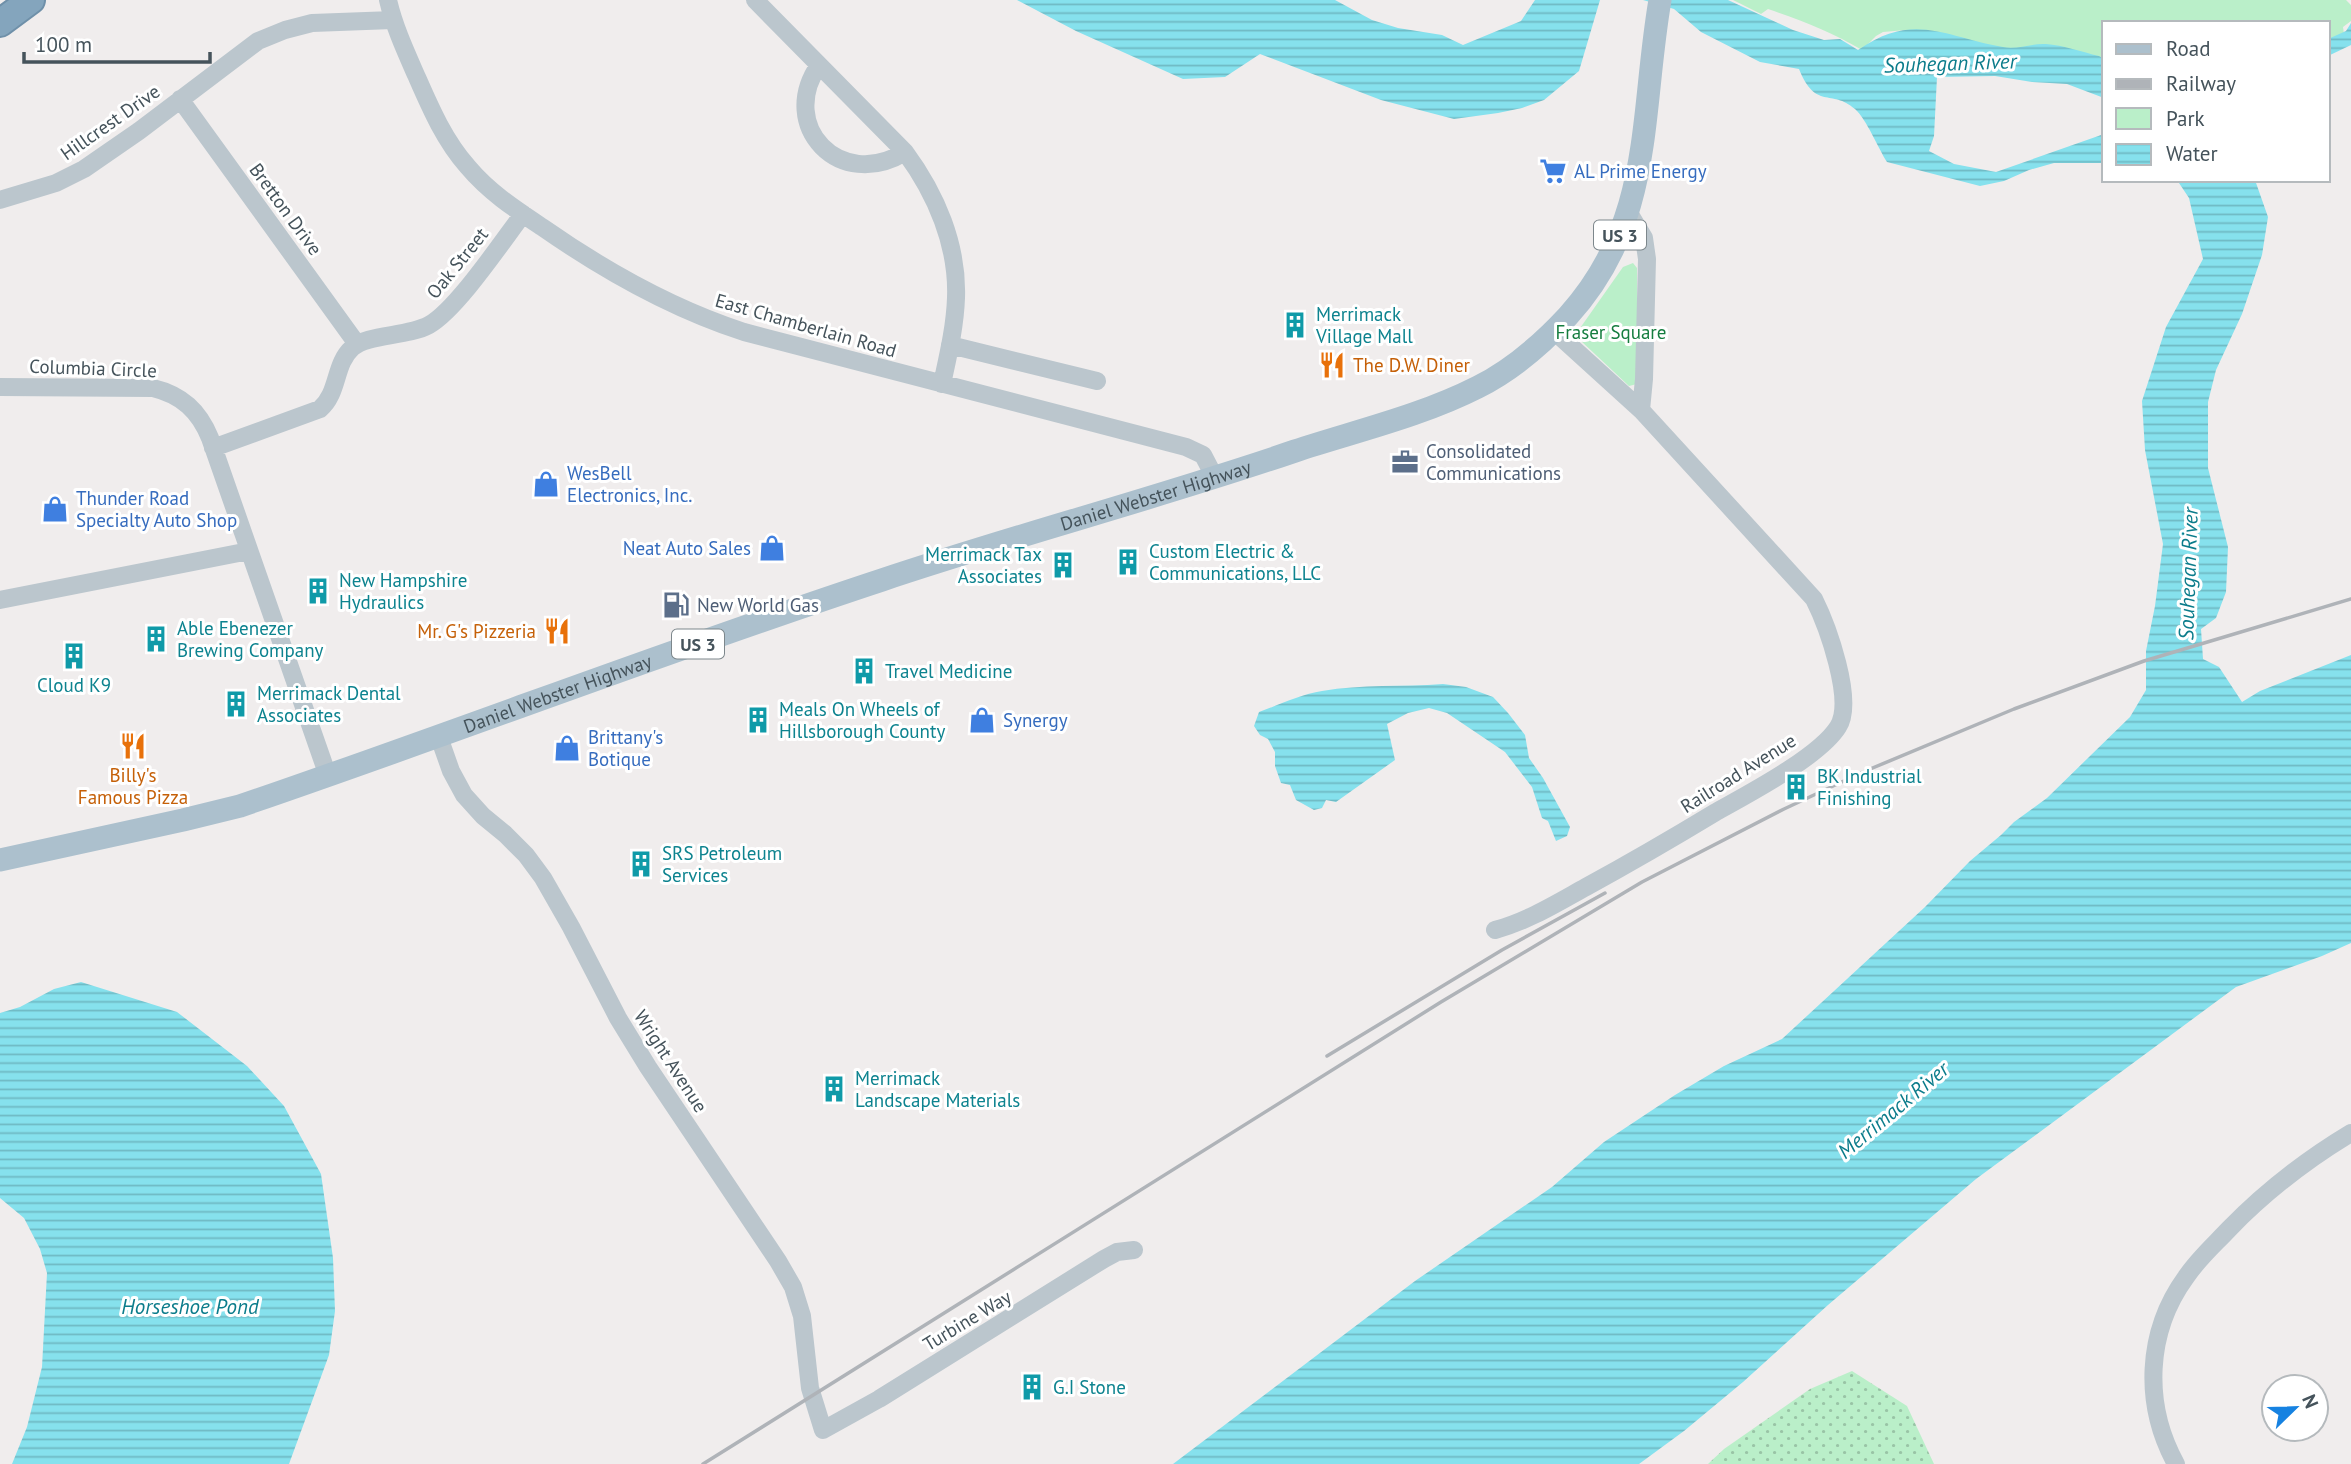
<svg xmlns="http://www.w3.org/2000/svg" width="2351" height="1464" viewBox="0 0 2351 1464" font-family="'PT Sans',sans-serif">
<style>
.grass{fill:url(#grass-dots)}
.green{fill:#baefc9}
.water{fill:url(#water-rules)}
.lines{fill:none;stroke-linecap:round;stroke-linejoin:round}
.highway-casing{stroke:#6f90a9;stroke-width:30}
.minor{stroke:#bbc6cd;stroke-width:18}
.major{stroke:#acc0cd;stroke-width:23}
.highway{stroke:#84a5bd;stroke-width:26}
.rail{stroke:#afb3b8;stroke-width:3.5}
.labels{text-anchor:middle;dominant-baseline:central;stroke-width:6;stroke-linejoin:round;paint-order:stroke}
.shield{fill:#fff;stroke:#7d878c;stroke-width:2}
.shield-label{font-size:18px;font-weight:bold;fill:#45535b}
.street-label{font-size:19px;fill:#45535b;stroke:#fff}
.shop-label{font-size:19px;fill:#366cbe;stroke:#fff;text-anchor:start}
.culture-label{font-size:19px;fill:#0d838f;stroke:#fff;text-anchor:start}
.park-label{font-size:19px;fill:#157d3f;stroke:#fff}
.food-label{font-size:19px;fill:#c56008;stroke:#fff;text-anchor:start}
.service-label{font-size:19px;fill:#4e5e75;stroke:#fff;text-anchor:start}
.water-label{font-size:21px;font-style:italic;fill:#0b7c8b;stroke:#fff}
</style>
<defs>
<pattern id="grass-dots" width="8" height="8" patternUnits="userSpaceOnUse" patternTransform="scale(1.75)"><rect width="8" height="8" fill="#baefc9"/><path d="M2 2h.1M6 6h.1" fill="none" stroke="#99c4a6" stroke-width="1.8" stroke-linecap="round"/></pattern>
<pattern id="water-rules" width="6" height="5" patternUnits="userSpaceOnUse" patternTransform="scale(1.75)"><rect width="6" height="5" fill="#86e1ed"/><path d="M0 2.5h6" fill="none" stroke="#6fb9c3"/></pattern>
</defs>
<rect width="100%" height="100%" fill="#f0eded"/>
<!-- grass -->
<path class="grass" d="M1852,1371l55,35 27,58h-226l16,-15 86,-60z"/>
<!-- green -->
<path class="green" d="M1733,0h613l5,5v16l-8,6 1,7 -16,10v-21h-224v44l-103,-10 -95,-27 -23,2 -7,4 -14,14c-30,-18 -62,-30 -94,-41l-7,5z
M1633,263l4,5v116l-8,2 -48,-45 -3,-10 45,-64z"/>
<!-- water -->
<path class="water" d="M1017,0h318l37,20 26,8 44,7 21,10 58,-24 14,-21h65l-21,71 -35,29 -22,8 -24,5 -44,6 -73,-19 -121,-46 -35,23 -42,2 -107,-48z
M1643,0h85l65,30 31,10 16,-1 18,11c56,-39 87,-13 145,-3 14,3 29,-4 43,-3 17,1 36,8 53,12l5,3v39l-37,-14 -35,-2 -37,-6 -58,1 -3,59 -5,15 25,13 42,8 108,-38v29h-50l-25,7 -25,11 -24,5 -93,-24c-9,-14 -20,-42 -32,-53 -24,-21 -39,2 -56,-40l-39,-7 -59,-30 -27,-23z
M2351,23v22l-23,11v-17l18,-8z
M2177,180h78l13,37 -6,38 -20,59 -26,56 -8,32v66l20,79 -2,45 -10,26 -15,11 2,30 16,8 23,35 18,-11 91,-36v288l-29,13 -86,31 -260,192 -148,126 -85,77 -59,49 -45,33h-466l242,-183 137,-94 52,-45 71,-47 49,-29 58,-27 143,-132 45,-46 31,-26 13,-13 33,-24 83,-81 16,-27v-39l9,-45 8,-62 -18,-94 -3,-49 24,-74 37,-68 -14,-61z
M1443,684l23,3 27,10 15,16 17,22 4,23 14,20 27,49 -3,9 -11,5 -8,-20 -6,-3 -10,-31 -27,-35 -58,-39 -18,-5 -21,5 -21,11 8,36 -59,42 -10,-2 -4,8 -8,2 -18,-10 -6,-15 -9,-2 -6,-17v-14l-7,-13 -8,-4 -6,-9 5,-14c20,-7 42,-18 63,-21 40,-7 80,-4 121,-7z
M81,982l96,30 70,54 37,40 37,68 12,84 2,53 -6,44 -40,109h-277l15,-37 15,-60 5,-94 -7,-24 -16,-31 -24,-20v-185l20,-6 34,-18z"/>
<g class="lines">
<!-- highway casing -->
<g class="highway-casing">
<path id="highway" d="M0,23l31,-23"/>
</g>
<!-- minor -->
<path class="minor" d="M388,0c6,26 17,50 28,75 14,32 28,65 52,92 21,25 47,42 74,60 63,44 128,81 202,105l442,115 17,8 12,23
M755,0l150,152c31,42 53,93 51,146 -1,29 -8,58 -14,86
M819,65c-42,61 21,127 86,87
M180,99l177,245
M0,200l56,-17 28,-14 55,-38 119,-90 27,-11 27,-7 81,-3
M1554,331l87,79
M950,345l147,36
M0,387l153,1c29,7 46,23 57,50l118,338
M213,448l107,-39c19,-16 14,-45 32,-61 15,-14 55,-11 77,-23 28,-16 72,-82 94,-111
M0,600l249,-49
M439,737l12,34 13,24 19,21 22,18 21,21 17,23 28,49 47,91 30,49 130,194 15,26 9,29 8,72 13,42 56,-31 225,-140 13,-7 17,-2
M1495,930c33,-9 62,-27 91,-43 44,-24 87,-49 130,-75 32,-18 103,-55 122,-85 17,-26 -11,-102 -24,-128l-173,-189 3,-31 3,-120 -3,-21 -15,-25
M2176,1464c-33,-60 -30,-132 10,-187 12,-18 28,-32 43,-48 36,-37 77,-69 122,-96"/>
<!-- major -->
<path class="major" id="s1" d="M0,860l183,-40 57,-14c214,-73 426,-155 642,-226 137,-46 276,-82 413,-129 61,-20 126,-35 183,-64 34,-17 64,-43 90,-71 86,-95 72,-200 92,-316"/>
<!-- highway -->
<use href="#highway" class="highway"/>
<!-- rail -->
<path class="rail" d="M1327,1056l175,-106 103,-57
M703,1464l738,-462 201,-120 142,-73 79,-37 151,-63 130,-48 207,-62"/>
</g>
<!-- icons -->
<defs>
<g id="supermarket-bare" transform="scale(2.1)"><path d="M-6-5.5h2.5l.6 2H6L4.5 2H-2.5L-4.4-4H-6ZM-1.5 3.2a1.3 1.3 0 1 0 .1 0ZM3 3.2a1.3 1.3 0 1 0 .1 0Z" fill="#3f7fe0" stroke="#fff" stroke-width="2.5" paint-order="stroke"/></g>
<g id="building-bare" transform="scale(2.1)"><path d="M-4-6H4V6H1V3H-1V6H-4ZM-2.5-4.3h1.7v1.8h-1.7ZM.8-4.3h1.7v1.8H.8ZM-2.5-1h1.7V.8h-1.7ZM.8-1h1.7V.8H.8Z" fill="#0f9aa8" stroke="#fff" stroke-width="2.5" paint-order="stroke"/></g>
<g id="restaurant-bare" transform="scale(2.1)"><path d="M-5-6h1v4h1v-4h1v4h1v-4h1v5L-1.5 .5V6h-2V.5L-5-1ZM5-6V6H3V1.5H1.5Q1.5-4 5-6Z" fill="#e8710a" stroke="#fff" stroke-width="2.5" paint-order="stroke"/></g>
<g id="office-bare" transform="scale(2.1)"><path d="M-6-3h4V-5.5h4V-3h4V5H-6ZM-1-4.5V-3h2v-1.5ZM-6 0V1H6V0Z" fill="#5c6f8a" stroke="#fff" stroke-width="2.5" paint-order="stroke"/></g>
<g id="shop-bare" transform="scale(2.1)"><path d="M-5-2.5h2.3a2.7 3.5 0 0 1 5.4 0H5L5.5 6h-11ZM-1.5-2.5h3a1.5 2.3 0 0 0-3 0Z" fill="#3f7fe0" stroke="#fff" stroke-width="2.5" paint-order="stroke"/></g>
<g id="fuel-bare" transform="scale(2.1)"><path d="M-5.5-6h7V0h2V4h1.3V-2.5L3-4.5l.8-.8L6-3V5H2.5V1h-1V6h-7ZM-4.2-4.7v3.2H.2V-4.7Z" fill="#5c6f8a" stroke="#fff" stroke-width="2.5" paint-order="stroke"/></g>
</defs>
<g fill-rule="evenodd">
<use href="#supermarket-bare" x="1553" y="171"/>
<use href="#building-bare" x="1295" y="325"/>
<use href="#restaurant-bare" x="1332" y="365"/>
<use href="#office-bare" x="1405" y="462"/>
<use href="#shop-bare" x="546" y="484"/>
<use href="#shop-bare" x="55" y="509"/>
<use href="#shop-bare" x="772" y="548"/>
<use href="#building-bare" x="1128" y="562"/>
<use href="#building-bare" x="1063" y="565"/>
<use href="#building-bare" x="318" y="591"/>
<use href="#fuel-bare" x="676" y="605"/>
<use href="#restaurant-bare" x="557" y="631"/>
<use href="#building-bare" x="156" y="639"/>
<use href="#building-bare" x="74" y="656"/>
<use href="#building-bare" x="864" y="671"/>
<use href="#building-bare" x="236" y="704"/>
<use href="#building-bare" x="758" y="720"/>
<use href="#shop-bare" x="982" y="720"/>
<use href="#restaurant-bare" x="133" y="746"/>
<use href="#shop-bare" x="567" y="748"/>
<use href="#building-bare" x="1796" y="787"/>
<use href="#building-bare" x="641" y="864"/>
<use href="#building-bare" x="834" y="1089"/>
<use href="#building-bare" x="1032" y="1387"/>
</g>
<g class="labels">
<!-- shield labels -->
<g class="shield">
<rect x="1594" y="220.5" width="52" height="29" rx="5"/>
<rect x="672" y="629.5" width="52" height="29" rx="5"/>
</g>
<g class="shield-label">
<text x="1620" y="235">US 3</text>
<text x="698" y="644">US 3</text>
</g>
<!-- street labels -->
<g class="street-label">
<text transform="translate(110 122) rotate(-35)">Hillcrest Drive</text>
<text transform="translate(286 209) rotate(54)">Bretton Drive</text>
<text transform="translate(457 263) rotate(-51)">Oak Street</text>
<text transform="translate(806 325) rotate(16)">East Chamberlain Road</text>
<text transform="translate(93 368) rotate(2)">Columbia Circle</text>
<text stroke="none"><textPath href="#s1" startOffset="1213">Daniel Webster Highway</textPath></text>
<text stroke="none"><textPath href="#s1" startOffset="583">Daniel Webster Highway</textPath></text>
<text transform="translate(1738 773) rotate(-32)">Railroad Avenue</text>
<text transform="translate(671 1061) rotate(57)">Wright Avenue</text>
<text transform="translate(967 1320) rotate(-31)">Turbine Way</text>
</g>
<!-- shop labels -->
<g class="shop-label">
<text x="1574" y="171">AL Prime Energy</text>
<text x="567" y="473">WesBell<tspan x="567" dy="22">Electronics, Inc.</tspan></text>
<text x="76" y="498">Thunder Road<tspan x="76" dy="22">Specialty Auto Shop</tspan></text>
<text x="751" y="548" text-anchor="end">Neat Auto Sales</text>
<text x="1003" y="720">Synergy</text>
<text x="588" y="737">Brittany's<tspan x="588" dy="22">Botique</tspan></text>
</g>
<!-- culture labels -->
<g class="culture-label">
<text x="1316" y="314">Merrimack<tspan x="1316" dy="22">Village Mall</tspan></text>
<text x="1149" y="551">Custom Electric &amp;<tspan x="1149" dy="22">Communications, LLC</tspan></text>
<text x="1042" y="554" text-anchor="end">Merrimack Tax<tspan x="1042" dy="22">Associates</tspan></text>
<text x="339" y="580">New Hampshire<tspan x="339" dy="22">Hydraulics</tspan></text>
<text x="177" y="628">Able Ebenezer<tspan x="177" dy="22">Brewing Company</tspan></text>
<text x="885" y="671">Travel Medicine</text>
<text x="74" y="685" text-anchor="middle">Cloud K9</text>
<text x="257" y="693">Merrimack Dental<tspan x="257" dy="22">Associates</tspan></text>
<text x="779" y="709">Meals On Wheels of<tspan x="779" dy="22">Hillsborough County</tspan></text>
<text x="1817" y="776">BK Industrial<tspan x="1817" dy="22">Finishing</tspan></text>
<text x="662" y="853">SRS Petroleum<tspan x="662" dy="22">Services</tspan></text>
<text x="855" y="1078">Merrimack<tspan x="855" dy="22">Landscape Materials</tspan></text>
<text x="1053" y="1387">G.I Stone</text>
</g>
<!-- park labels -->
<g class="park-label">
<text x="1611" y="332">Fraser Square</text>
</g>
<!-- food labels -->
<g class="food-label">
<text x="1353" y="365">The D.W. Diner</text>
<text x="536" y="631" text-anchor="end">Mr. G's Pizzeria</text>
<text x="133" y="775" text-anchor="middle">Billy's<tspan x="133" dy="22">Famous Pizza</tspan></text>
</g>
<!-- service labels -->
<g class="service-label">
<text x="1426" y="451">Consolidated<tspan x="1426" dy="22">Communications</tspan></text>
<text x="697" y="605">New World Gas</text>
</g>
<!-- water labels -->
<g class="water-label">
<text transform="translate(1950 63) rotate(-2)">Souhegan River</text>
<text transform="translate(2188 574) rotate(-88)">Souhegan River</text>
<text transform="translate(1893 1110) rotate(-40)">Merrimack River</text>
<text x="190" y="1306">Horseshoe Pond</text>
</g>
</g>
<!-- legend -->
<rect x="2102" y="21" width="228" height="161" fill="#ffffff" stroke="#b5babd" stroke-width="2"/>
<rect x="2116" y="44" width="35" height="10" fill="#acc0cd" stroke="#b5babd" stroke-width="2"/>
<text x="2166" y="56" font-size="21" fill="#45535b">Road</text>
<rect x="2116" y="79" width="35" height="10" fill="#afb3b8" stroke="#b5babd" stroke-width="2"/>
<text x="2166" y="91" font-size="21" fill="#45535b">Railway</text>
<rect x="2116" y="108" width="35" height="21" fill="#baefc9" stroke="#b5babd" stroke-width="2"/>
<text x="2166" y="126" font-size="21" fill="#45535b">Park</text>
<rect x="2116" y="144" width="35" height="21" fill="url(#water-rules)" stroke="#b5babd" stroke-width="2"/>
<text x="2166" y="161" font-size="21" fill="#45535b">Water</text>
<!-- north arrow -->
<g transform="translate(2295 1408) rotate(67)"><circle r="33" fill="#ffffff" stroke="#b5babd" stroke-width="2"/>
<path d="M0-5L12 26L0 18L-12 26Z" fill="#1682e1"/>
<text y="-10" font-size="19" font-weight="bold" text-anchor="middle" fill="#45535b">N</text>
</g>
<!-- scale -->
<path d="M24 52v10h186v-10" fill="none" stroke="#45535b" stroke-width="3.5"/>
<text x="35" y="52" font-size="21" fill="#45535b" stroke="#ffffff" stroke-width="5" paint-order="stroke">100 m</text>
</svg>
